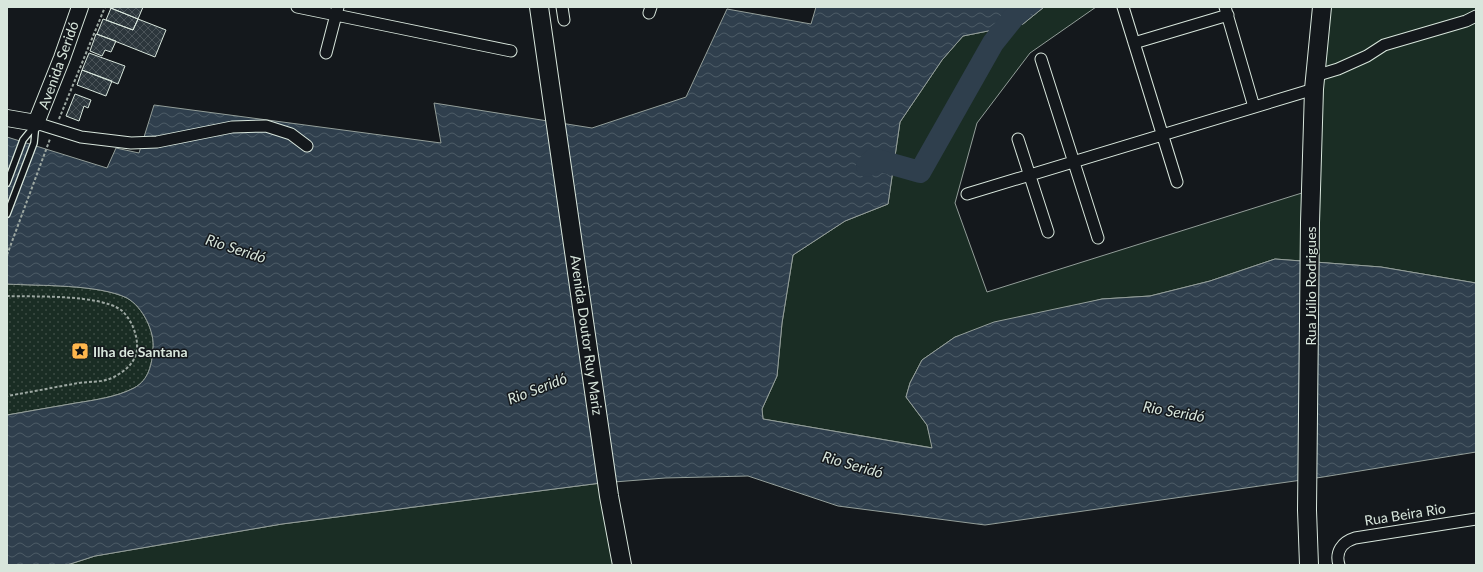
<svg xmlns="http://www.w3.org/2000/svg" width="1483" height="572" viewBox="0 0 1483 572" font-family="Lato,sans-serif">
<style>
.grass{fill:#1a2d24;stroke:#939e99}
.park{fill:url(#park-dots);stroke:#939e99}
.water{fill:url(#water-waves);stroke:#939e99}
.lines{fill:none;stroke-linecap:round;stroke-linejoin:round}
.river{stroke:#2f3f4d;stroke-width:22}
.building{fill:url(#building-cross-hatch);stroke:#d8e6dc}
.service-casing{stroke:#d8e6dc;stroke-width:8}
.minor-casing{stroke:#d8e6dc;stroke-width:13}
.secondary-casing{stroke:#d8e6dc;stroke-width:18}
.primary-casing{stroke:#d8e6dc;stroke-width:20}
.path{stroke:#9da8a2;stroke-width:2;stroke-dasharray:3 2;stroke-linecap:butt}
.service{stroke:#14181c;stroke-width:5.5}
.minor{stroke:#14181c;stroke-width:11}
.secondary{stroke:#14181c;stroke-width:16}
.primary{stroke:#14181c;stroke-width:18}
.labels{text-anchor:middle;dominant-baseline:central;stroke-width:3;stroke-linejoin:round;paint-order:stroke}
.street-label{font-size:14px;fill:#d8e6dc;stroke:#14181c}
.poi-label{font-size:14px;font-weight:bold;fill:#d8e6dc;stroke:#14181c;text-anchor:start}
.water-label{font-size:15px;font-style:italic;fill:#d8e6dc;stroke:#14181c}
</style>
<defs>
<pattern id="park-dots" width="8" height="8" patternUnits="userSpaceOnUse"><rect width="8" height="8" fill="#1a2d24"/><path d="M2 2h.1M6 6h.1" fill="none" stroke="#3b4b43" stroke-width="1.8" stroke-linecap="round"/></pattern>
<pattern id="water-waves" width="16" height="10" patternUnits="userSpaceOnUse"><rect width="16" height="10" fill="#2f3f4d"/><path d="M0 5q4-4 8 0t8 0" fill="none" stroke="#4c5b66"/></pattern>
<pattern id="building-cross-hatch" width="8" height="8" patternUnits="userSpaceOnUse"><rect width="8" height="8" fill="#2c363c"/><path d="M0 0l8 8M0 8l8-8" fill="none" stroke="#4a5358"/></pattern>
</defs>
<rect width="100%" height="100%" fill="#14181c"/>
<!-- grass -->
<path class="grass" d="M1044,7h52l-66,46 -53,70 -22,80 32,89 318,-100 11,-185h160v276l-95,-16 -106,-8 -65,22 -60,15 -48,3 -147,38 -33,23 -12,23 -4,14 21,28 6,23 -170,-29 -1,-10 15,-33 5,-53 11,-68 52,-34 43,-17 12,-82 42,-62 21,-24 60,-12z
M601,483l12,82h-546l28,-9 187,-32z"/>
<!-- park -->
<path class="park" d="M7,284c33,2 91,0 120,14 16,9 28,34 26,51 -1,15 -4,31 -19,39 -18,9 -39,12 -58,15 -23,4 -46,8 -69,12z"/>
<!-- water -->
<path class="water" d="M816,7h228l-21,17 -60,12 -21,24 -42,62 -12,82 -43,17 -52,34 -11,68 -5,53 -15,33 1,10 169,29 -5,-23 -21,-28 4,-14 12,-23 33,-23 39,-15 108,-23 48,-3 60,-15 65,-22 106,8 95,16v169l-153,25 -338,48 -147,-19 -90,-30 -83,2 -64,5 -319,41 -187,32 -28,9h-60v-150c23,-4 46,-8 69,-12 19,-3 41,-6 58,-15 15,-8 18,-24 19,-39 2,-17 -10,-42 -26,-51 -29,-14 -87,-12 -120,-14v-147l100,31 9,-20 23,5 15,-48 287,38 -7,-40 158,25 94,-31 41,-88 84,15z"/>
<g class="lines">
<!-- river -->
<path class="river" d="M867,166l7,-7 46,13 73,-129 29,-36"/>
</g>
<!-- building -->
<path class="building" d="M108,7h35l-5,12z
M111,8l27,11 -5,11 -27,-10z
M103,19l30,11 5,-11 28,11 -11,27 -58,-23z
M96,34l20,7 -5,11 -6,-2 -3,6 -12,-5z
M89,53l36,13 -7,18 -36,-14z
M82,70l30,11 -6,15 -29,-11z
M75,94l16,6 -3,8 -4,-2 -5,15 -13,-5z"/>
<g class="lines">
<!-- service casing -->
<g class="service-casing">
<path id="service" d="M7,183l16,-43 13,-16
M7,214l27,-71 2,-20"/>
</g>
<!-- minor casing -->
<g class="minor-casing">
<path id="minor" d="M297,7l214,44
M562,7l2,13
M1123,7l54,175
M1225,7l29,100
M649,13l2,-6
M1134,43l94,-28
M326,53l12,-46
M1041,59l57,179
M1315,76l23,-7 29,-13 17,-11 82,-24 10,-5
M36,123l45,14 50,6 26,-1 75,-15 34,-1 25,8 16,12
M1018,139l30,93
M967,194l347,-105
M1339,565c-4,-13 3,-23 16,-27l121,-19"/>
</g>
<!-- secondary casing -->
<g class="secondary-casing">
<path id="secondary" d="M7,118l29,5 26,-65 18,-51"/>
</g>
<!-- primary casing -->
<g class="primary-casing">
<path id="primary" d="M539,7l70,489 13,69
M1309,565l-2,-55 3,-287 4,-134 8,-82"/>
</g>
<!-- path -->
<path class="path" d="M59,119l46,-112
M7,255l43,-116
M7,296c28,1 91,-2 114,14 9,7 16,23 16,35 1,15 -10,25 -23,32 -12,6 -22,4 -35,6 -24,4 -48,9 -72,13"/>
<!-- service -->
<use href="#service" class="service"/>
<!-- minor -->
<use href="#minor" class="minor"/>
<!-- secondary -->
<use href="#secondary" class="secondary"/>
<!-- primary -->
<use href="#primary" class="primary"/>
</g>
<!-- icons -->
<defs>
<g id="sight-square" transform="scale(0.9)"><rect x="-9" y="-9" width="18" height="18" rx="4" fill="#ffb74d" stroke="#14181c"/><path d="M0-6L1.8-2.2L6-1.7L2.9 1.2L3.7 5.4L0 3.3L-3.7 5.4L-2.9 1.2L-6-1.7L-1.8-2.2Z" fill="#111"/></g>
</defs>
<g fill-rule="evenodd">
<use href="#sight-square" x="80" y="351"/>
</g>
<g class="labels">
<!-- street labels -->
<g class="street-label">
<text transform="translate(58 65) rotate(-70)">Avenida Seridó</text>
<text transform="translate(1310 286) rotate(-90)">Rua Júlio Rodrigues</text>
<text transform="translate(587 335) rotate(82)">Avenida Doutor Ruy Mariz</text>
<text transform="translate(1405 514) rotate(-9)">Rua Beira Rio</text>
</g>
<!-- poi labels -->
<g class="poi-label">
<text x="93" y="351">Ilha de Santana</text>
</g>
<!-- water labels -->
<g class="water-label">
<text transform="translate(236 248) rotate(18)">Rio Seridó</text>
<text transform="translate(537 388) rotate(-21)">Rio Seridó</text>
<text transform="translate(1174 411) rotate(10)">Rio Seridó</text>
<text transform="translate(853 464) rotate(16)">Rio Seridó</text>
</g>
</g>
<!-- border -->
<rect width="1483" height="572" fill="none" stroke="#d8e6dc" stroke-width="16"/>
</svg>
